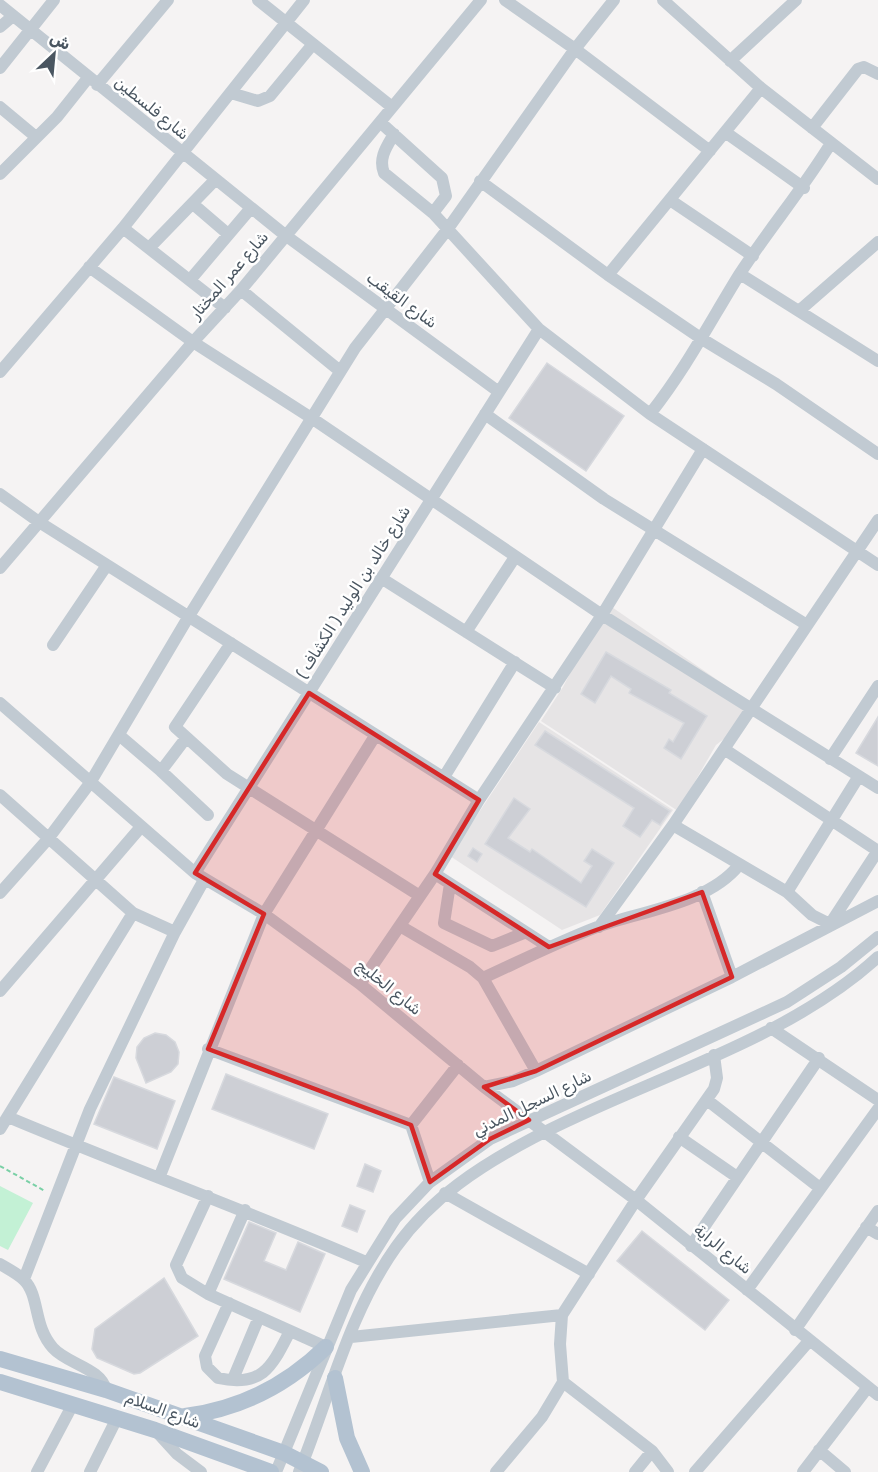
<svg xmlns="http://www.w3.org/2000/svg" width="878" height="1472" viewBox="0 0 878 1472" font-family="Rubik,Vazirmatn,sans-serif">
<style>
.education{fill:#e6e4e5}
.green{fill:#c3f1d5}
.building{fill:#cdcfd5;stroke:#d7d9de;stroke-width:1.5}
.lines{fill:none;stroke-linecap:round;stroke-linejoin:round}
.path{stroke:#7ad0a6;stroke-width:2;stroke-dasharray:4.5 3;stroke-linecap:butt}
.minor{stroke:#c1cad2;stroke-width:12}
.major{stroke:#b3c2d1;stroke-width:16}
.marked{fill:#d62828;fill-opacity:0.2;stroke:#d62828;stroke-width:4.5;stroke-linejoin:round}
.labels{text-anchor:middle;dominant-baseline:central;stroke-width:5;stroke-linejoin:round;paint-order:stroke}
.street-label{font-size:16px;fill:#4a5661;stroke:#fff}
</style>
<rect width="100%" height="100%" fill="#f5f3f3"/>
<!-- education -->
<path class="education" d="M606,603l155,107 -45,35 -38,66 -137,-90 22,-34z
M539,722l134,88 -73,105 -38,15 -112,-74z"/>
<!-- green -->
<path class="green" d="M0,1186l33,17 -25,47 -8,-4z"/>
<!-- building -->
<path class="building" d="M547,363l77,53 -38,55 -77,-53z
M606,652l65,38 -2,3 38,23 -26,43 -17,-11 5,-9 4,3 11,-19 -55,-30 2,-4 -20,-13 -16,27 -14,-9z
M878,717v49l-22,-13z
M545,731l125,80 -10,14 -8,-5 -12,17 -17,-11 11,-18 -99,-63z
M514,798l16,11 -22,29 22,14 2,-3 49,34 11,-17 -8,-5 8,-12 22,14 -28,44 -101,-63z
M473,848l9,6 -5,8 -9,-6z
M155,1033l11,2 9,7 4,10 -1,12 -7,8 -25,11 -10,-25 1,-11 7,-9z
M226,1074l102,40 -14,35 -102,-40z
M114,1077l61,24 -18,48 -63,-25z
M365,1164l16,7 -8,21 -16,-6z
M350,1205l15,6 -8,21 -15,-6z
M249,1222l27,11 -12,28 22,9 12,-28 27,12 -25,58 -76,-33z
M642,1231l87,69 -24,30 -88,-69z
M164,1278l34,58 -58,37 -6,1 -37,-16 -5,-9 3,-20z"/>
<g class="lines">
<!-- path -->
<path class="path" d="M0,1166l45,25"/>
<!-- minor -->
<path class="minor" d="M258,0l134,107
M505,0l70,49 135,102
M663,0l98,88 117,91
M0,5l285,230 214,157
M0,27l13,-11
M730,61l66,-61
M0,68l54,-68
M97,85l71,-85
M231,93l27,8 12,-5 43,-52
M0,107l36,30
M380,122l62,56 4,18 -13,17 106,116 111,85 228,151
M812,128l46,-59 6,-2 14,7
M725,132l79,56
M394,134c-7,12 -16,24 -10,39l49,40
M0,174l57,-57 31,-39
M480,181l128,94 94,64 74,45 102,70
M670,200l83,56
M193,204l35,30
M123,228l102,80
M150,247l65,-67
M89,267l104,75 120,77 289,196 276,173
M740,274l138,87
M608,275l153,-187
M190,280l61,-72
M241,290l99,81
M800,310l78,-68
M0,372l123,-144 181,-228
M485,414l119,85 203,126
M650,414c35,-44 60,-92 89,-139 29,-45 64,-86 92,-132
M0,494l39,28 440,278
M0,568l193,-226 48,-52 240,-290
M381,578l174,110
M466,632l49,-75
M231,643l-56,84 52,47 193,122
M53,645l54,-80
M0,703l195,170 69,41 96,70 124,103 152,113 242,195
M119,735l42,36 25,-33
M724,749l154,102
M830,759l48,-73
M161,771l47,44
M444,777l71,-115
M0,795l133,118 42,19
M673,825l114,67 25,23 18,9 47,-72
M195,873l344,-544
M435,874l114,73
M450,884l-6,39 48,23 32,-13
M702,892l30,85
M787,892l72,-116
M0,893l48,-54 42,-56 99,-167 166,-268 92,-118 128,-181 39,-49
M400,926l70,41 13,11 53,93
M599,927l74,-102 205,-305
M483,978c37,-17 75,-36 114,-51 44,-16 111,-23 142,-62
M360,984l75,-110 44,-74 123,-185 101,-166
M0,991l140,-163
M771,1028l107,72
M208,1049l203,76
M484,1087l29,-6 23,-10 196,-94 146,-76
M707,1100l113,88
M8,1117c119,50 240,94 358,145
M411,1125l47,-60
M411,1125l19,57
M0,1129l133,-216
M679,1137l58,40
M159,1178l105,-264 111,-178
M445,1193l144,81
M208,1196l-32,69 6,13 26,16 118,53
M866,1227l12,7
M691,1246l128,-188
M0,1264c8,5 17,9 24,16 16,16 9,46 29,68 14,16 48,20 53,42
M24,1279l66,-170 85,-177 29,-52
M747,1290l131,-181
M208,1294l37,-84
M229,1303l-24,53 2,11 11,11c45,10 54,-12 72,-47
M795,1330l83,-119
M351,1337l211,-22
M233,1379l26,-62
M563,1382l89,69 16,21
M156,1431l21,23 24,18
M819,1450l26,22
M37,1472l36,-68
M90,1472l27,-54
M276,1472l75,-182 44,-71 35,-37 60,-43 297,-137 54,-35 37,-30
M299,1472c30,-74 50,-159 97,-225 36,-50 84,-81 137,-109 110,-58 254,-97 345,-181
M496,1472l46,-55 21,-35 -3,-38 2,-29 74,-115 78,-111 3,-11 -3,-23
M635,1472l17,-21
M695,1472l114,-131
M803,1472l65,-85"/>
<!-- major -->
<path class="major" d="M0,1359l106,31 178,63 37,19
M335,1378l12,60 15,34
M0,1382l155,48 116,42
M185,1416c56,-7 101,-30 141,-69"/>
</g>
<!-- marked area -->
<path class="marked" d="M309,693l170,107 -44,74 114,73 153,-55 30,85 -196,94 -52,16 45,33 -39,19 -60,43 -19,-57 -203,-76 56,-135 -69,-41z"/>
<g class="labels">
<!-- street labels -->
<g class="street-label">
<text transform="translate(152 108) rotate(39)">شارع فلسطين</text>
<text transform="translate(229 275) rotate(-49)">شارع عمر المختار</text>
<text transform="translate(402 300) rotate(36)">شارع القيقب</text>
<text transform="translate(353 592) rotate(-58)">شارع خالد بن الوليد ( الكشاف )</text>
<text transform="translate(389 987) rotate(39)">شارع الخليج</text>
<text transform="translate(532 1103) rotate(-26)">شارع السجل المدني</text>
<text transform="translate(723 1249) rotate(39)">شارع الراية</text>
<text transform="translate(163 1410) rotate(20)">شارع السلام</text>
</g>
</g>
<!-- north arrow -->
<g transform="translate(54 54) rotate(26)" stroke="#ffffff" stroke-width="4.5" paint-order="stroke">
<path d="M0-4.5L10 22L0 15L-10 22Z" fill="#4a5661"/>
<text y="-9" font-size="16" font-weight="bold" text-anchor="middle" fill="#4a5661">ش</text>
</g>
</svg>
